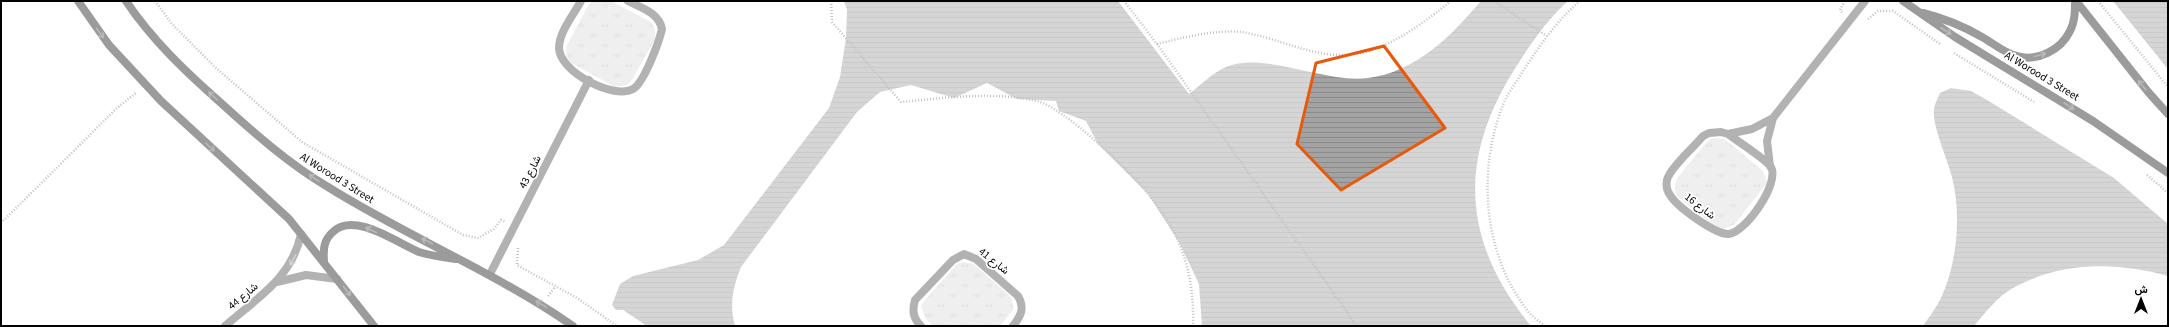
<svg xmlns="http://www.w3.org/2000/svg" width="2169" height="327" viewBox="0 0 2169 327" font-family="'Source Sans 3',Vazirmatn,sans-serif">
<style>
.park{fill:url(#park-tufts)}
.water{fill:url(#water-rules)}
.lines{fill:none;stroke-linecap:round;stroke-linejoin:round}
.path{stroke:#777;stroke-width:2.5;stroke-dasharray:1 2;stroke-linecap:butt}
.street{stroke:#555;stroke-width:8}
.secondary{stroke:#222;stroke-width:8}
.oneway{stroke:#646464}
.oneway2{stroke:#999}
.marked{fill:none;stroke:#e8590c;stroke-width:3;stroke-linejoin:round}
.labels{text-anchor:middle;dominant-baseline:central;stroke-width:3.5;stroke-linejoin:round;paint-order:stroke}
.street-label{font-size:11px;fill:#000;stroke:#fff}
</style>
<defs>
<pattern id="park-tufts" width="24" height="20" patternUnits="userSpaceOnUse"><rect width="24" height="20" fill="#dcdcdc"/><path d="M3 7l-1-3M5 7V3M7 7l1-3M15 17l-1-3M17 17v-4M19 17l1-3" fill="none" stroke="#bbb"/></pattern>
<pattern id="water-rules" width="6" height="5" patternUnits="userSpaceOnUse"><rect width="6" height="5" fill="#a3a3a3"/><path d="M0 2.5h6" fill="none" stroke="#8b8b8b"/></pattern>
</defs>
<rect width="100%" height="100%" fill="#fff"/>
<!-- park -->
<path class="park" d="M593,1h18l40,21c5,7 5,11 3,19l-22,39c-5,6 -10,7 -19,6l-42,-23c-5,-6 -6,-10 -4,-18l22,-41z
M1719,138l7,2 37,31 4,12 -33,42 -12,4 -6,-2 -39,-31c-3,-7 -3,-12 1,-19l28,-34 5,-4z
M962,262l12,2 37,33 3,12 -14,17h-67l-8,-8 -4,-12 4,-6 31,-35z"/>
<!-- water -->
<path class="water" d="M844,1h274l71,93c12,-9 23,-21 37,-27 38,-16 100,17 142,11 48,-6 83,-42 113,-77h87c-21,19 -37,42 -52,66 -59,92 -54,175 15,259h-329l-3,-42 -20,-42 -31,-48 -50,-50 -12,-23 -27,-10 -3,-10 -39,-2 -30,-16 -33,15 -43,-13 -31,7 -23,20 -116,155c-8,20 -12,38 -6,59h-88l-24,-16h-7l-4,-5 8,-21 13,-8 65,-16 26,-15 105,-137 11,-31 6,-39 1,-28z
M2113,1h55v67h-1z
M1951,88l20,3 16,9 127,78 54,46v52c-52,-14 -106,-15 -155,12 -15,8 -28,25 -39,38h-51c6,-9 13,-18 18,-28 16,-34 20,-81 12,-117 -4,-19 -21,-54 -19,-71 0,-5 4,-12 6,-17z"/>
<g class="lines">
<!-- path -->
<path class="path" d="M155,1l17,23 44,44 86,74 161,93 15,3 16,-9 7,-9 4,2
M831,1l1,21 69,80c44,-4 92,-11 136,-1 26,6 94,70 111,93 10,12 25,34 31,49 11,26 15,55 14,83
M1124,1l33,43 200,282
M1494,1l53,35
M2098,1l70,86
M1842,12l-2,-2 5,-9
M1868,19l10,-8h15l47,33
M1157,44c24,-6 60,-15 84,-12 27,4 53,16 79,21 52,10 93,-22 131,-52
M1954,53l80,49
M2147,175l21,18
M1,223l116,-115 19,-15
M518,248l-1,17 60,33 40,28
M548,296l7,-9
M1545,326c-6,-5 -14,-10 -18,-16 -44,-57 -50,-139 -24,-205 3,-9 10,-18 15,-26 18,-28 36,-56 62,-78"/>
<!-- street -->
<path class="street" d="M581,1c-7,13 -22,31 -22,47 0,23 54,52 74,41 11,-6 26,-47 29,-60 -3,-16 -20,-21 -34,-28
M1721,132l7,2c9,7 38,25 43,33 9,16 -25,65 -42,67 -13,1 -52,-27 -59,-39 -3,-4 -4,-10 -3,-15 2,-11 28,-34 36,-44l6,-3z
M1728,134l24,-5 21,-11
M1770,166l-3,-25 6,-23 92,-117
M490,274l99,-194
M277,282l29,-7 31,4
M225,326c32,-28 67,-48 76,-92
M921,326c-8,-8 -9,-15 -6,-26l38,-40 11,-6 12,5 42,37c7,12 3,20 -5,30"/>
<!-- secondary -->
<path class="secondary" d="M78,1l31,44 52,56 128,118 85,107
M126,1c26,39 60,71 95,102 33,30 68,61 107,84 80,50 167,85 245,139
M1903,1l52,36 138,84 75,52
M2076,1l73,92 19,21
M1923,13c20,5 40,13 59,24 11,6 22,16 35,19 20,6 44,-6 53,-25 5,-9 5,-20 5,-30
M324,261c-1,-13 0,-22 10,-30 21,-19 63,12 85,21 12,4 24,5 37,7"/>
</g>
<!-- one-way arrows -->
<defs><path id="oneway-shaft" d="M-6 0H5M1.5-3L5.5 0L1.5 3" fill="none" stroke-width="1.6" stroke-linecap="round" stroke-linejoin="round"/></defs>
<g class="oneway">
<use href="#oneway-shaft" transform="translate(1946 31) rotate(33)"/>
<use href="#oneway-shaft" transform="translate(100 33) rotate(54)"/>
<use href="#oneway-shaft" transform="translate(2040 55) rotate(-15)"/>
<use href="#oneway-shaft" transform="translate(2142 85) rotate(-129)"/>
<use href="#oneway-shaft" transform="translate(213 96) rotate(-138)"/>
<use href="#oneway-shaft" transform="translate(2069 106) rotate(32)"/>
<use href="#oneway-shaft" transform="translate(210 147) rotate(42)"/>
<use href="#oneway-shaft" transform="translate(314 178) rotate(-145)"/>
<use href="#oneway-shaft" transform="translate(371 230) rotate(-154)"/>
<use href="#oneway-shaft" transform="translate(427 241) rotate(-152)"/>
<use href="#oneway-shaft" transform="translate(347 291) rotate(52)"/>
<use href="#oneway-shaft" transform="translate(541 304) rotate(-148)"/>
</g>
<use class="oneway2" href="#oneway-shaft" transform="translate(293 260) rotate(118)"/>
<!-- marked area -->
<path d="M0 0H2169V327H0ZM1384,46l61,82 -104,62 -44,-46 19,-81z" fill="#fff" fill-opacity=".55" fill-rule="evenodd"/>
<path class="marked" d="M1384,46l61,82 -104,62 -44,-46 19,-81z"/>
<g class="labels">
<!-- street labels -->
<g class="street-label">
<text transform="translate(2042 76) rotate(31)">Al Worood 3 Street</text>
<text transform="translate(530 172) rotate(-63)">شارع 43</text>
<text transform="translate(337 178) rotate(32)">Al Worood 3 Street</text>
<text transform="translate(1700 206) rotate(38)">شارع 16</text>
<text transform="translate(994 261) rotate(39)">شارع 41</text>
<text transform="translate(243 296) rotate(-40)">شارع 44</text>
</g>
</g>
<!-- border -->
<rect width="2169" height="327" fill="none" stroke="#000000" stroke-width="4"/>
<!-- north arrow -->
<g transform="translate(2141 299)" stroke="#ffffff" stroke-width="3" paint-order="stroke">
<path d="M0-3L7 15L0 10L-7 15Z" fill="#000000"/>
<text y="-6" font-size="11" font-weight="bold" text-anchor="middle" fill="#000000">ش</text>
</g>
</svg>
